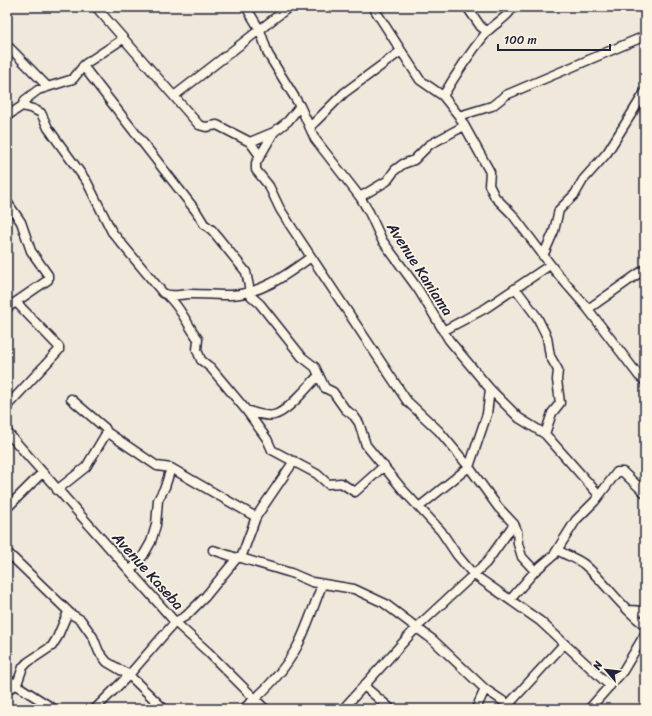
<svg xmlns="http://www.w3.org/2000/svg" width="652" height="716" viewBox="0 0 652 716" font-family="Sriracha,sans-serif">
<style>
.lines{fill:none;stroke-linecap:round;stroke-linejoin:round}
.minor-casing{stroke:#22223b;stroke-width:11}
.minor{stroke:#fcf5e5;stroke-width:8}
.labels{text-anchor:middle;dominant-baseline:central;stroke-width:3.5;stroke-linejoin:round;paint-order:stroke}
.street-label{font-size:15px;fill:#22223b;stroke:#fcf5e5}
</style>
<rect width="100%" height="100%" fill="#efe8db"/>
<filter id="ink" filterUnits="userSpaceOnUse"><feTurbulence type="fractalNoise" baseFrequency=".025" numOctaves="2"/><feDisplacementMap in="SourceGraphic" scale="8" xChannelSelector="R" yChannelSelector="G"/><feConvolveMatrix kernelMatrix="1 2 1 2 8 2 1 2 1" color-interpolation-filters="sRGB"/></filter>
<g filter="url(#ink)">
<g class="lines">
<!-- minor casing -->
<g class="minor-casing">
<path id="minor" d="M96,7l103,118 7,2 11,-2 33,17 24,-10
M246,7l14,23 8,24 32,52 15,33 45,58 9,15 13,28 36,49 31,51 41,49 29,29 26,16 54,61
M373,7l47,73 23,16 16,20 31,56 -1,13 6,12 17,17 44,58 32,37 51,67 6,5
M467,7l14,20 6,4
M7,45l40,41
M83,66l113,145 8,13 8,6 34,42 5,24 9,8 42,53 13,10 10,21 8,4 12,17 9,7 5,7 7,22 37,45 38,41 16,24 16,19 67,47 70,65
M174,96l115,-89
M443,96c13,-22 27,-43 43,-63 8,-10 21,-14 27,-26
M22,106l3,-6 13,-10 35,-11 12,-15 38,-25
M300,106l-12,15 -14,11 -18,31v7l13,16 11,23 12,19 115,173 32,30 30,36 29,40 16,17 3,7 1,13 4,13 13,14 19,-16 22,-35 19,-19 22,-29h6l22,21
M7,116l15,-10 11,3 8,4 7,15 39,54 25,50 51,61c8,5 18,1 27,1 14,0 27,1 41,1 32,-2 55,-20 80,-38
M459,116l33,-10 14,-11 139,-59
M310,127l34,-34 57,-42
M250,142l10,14
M360,197l27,-16 8,-11 8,-6 11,-4 15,-15 35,-19
M7,202l14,20 10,29 17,24v5l-41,28
M543,256l11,-25 5,-21 16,-16 8,-14 24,-27 38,-61
M516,289l21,28 10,20 3,19 8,14 -1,10 3,23 -8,10 -7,21
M168,296c13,12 19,28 30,43l-1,11 4,10 10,8 35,42 21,29 5,11 45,24 11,10 13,-1 14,9 29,-26
M588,309l57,-40
M443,331l43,-23 64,-43
M71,399l34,29 2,4 50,34 14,2 85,49
M7,406l52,-56v-3l-43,-45
M246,410c8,3 19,7 28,5 14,-3 35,-30 45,-40
M7,432l168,190 33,30 57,57
M57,490l29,-23 21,-35
M419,507l50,-40 18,-53 3,-25
M7,508l35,-35
M213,550l24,8
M558,550c8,6 19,8 27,15 21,18 37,44 60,60
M7,552l64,62 10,6 12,17 6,15 8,10 22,13 35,34
M241,558l15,-41 38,-56
M130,571l13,-15 8,-14 5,-17 2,-25 7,-13 6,-19
M510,600l25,-29
M629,610l16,1
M7,679l47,30
M364,686l27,23
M7,690l10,-6 6,-17 5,-5 24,-16 5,-8 11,-26
M509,704l55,-60
M95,709l34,-34 46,-53 11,-6 19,-19 32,-39h4l50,15 21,9 42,7 30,14 49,37 52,49 30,20
M243,709c20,-16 41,-38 54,-62 10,-19 17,-42 25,-62
M343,709l74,-82 69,-64 28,-39
M476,709l9,-20
M589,709l34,-38 22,-37"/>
</g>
<!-- minor -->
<use href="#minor" class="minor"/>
</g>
</g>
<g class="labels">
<!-- street labels -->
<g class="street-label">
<text transform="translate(420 269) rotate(57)">Avenue Kaniama</text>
<text transform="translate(148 571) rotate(48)">Avenue Kaseba</text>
</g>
</g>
<!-- margin -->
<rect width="652" height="716" fill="none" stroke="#fcf5e5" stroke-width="24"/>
<rect x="12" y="12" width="628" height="692" fill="none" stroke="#22223b" stroke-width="1.5" filter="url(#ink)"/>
<!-- north arrow -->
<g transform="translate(606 670) rotate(298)" stroke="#fcf5e5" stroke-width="3" paint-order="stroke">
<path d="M0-3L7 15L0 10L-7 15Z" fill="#22223b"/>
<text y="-6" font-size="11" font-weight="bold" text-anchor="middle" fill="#22223b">N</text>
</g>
<!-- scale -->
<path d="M498 44v6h112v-6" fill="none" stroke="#22223b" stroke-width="2"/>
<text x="504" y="44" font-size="12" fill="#22223b" stroke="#fcf5e5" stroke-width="3" paint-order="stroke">100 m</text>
</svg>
